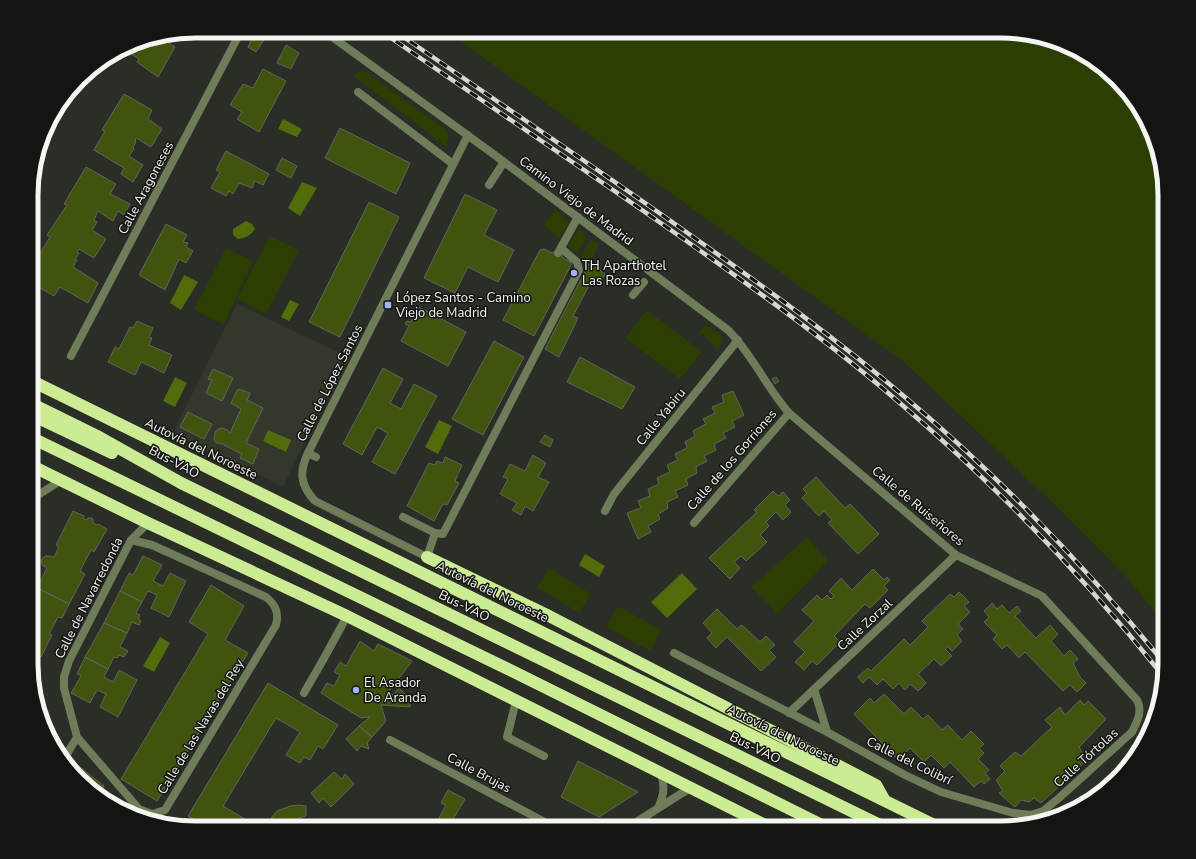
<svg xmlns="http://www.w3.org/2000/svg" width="1196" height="859" viewBox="0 0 1196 859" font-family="'Nunito Sans',sans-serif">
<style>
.built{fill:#34382c}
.green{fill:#2d3e02}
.water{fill:#526c0c}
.building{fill:#40540f;stroke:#61645d}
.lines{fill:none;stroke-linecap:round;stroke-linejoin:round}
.lane{stroke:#6f7c5a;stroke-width:8}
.street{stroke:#6f7c5a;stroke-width:8}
.highway{stroke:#ccec94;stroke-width:12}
.rail-casing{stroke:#d5d7d2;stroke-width:4.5}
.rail{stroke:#141512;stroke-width:3;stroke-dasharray:9;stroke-linecap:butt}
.poi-dot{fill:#a3b2fd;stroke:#141512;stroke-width:1.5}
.labels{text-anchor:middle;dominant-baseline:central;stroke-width:3;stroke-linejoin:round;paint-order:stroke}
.street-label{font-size:13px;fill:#f4f6f1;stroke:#141512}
.poi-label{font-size:13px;fill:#f4f6f1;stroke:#141512;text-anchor:start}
.rim{fill:none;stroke:#f4f6f1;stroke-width:5}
</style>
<rect width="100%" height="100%" fill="#2b2d27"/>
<!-- built -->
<path class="built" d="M237,304l109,52 -63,131 -110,-54z"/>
<!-- green -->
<path class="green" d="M446,31h566l42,9 47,25 47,57 17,62v440l-37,-45 -69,-70 -156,-148z
M361,71l7,2 78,57 3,6 -3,11 -92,-71 2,-3z
M555,209l14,13 -10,16 -15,-13z
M579,229l8,8 -10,16 -9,-7z
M270,236l29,14 -33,64 -29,-16z
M591,239l8,6 -9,17 -9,-6z
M226,248l27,13 -29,64 -30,-15z
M647,310l55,42 -22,27 -55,-41z
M707,326l16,11v3l-6,10 -14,-16 -5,1 5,-8z
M807,537l21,24 -50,52 -27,-26z
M549,568l42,26 -12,19 -42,-26z
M618,606l43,24 -11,21 -44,-24z"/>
<!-- water -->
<path class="water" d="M67,98l5,2 -18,26 -6,-4z
M283,119l19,10 -5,8 -19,-8z
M302,182l15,6 -17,28 -12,-8z
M246,221l6,3 3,5c-4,6 -9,9 -17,10l-5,-4v-6z
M184,275l14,7 -17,28 -11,-7z
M290,300l9,4 -10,17 -8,-4z
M175,377l12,6 -12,24 -12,-6z
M439,420l13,6 -14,28 -13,-7z
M268,430l23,10 -5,12 -23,-11z
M585,554l20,12 -6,11 -20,-12z
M682,573l15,16 -30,29 -16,-16z
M160,637l10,6 -16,29 -11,-6z"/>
<!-- building -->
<path class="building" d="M255,32l10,6 -9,14 -8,-5z
M161,38l14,9 -17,30 -21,-15 2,-3 -8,-5 2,-2 -7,-5 6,-4z
M286,45l13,8 -8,16 -14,-6z
M263,69l23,12 -27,51 -22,-13 5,-7 -12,-7 13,-21 10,4z
M124,94l28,16 -4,9 14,10 -11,18 -15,-9 -1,3 1,1 -3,5 1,2 -5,7 14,9 -10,17 -12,-8 3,-6 -30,-18 11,-19 -3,-1z
M340,128l70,35 -14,31 -71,-36z
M226,151l43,23 -6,11 -8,-4 -3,7 -13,-5 -6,11 -4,-3 -3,5 -15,-8 9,-16 -4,-2z
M282,158l15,8 -6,12 -15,-8z
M86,167l30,17 -6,10 20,10 -6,11 -6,-4 -5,10 -15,-10 -4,9 3,2 -5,8 14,9 -12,19 -15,-9 -2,3 2,1 -4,6 2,1 -4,7 25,16 -10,20 -28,-16 -6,9 -22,-13v-16l18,-30 -3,-2 20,-30 -3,-1z
M465,194l32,16 -13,25 30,15 -16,32 -30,-15 -13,26 -31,-15z
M369,202l30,15 -59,120 -31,-15z
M166,224l21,11 -4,7 5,1 -2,4 7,4 -7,12 -7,-4 -14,31 -26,-15z
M544,249l8,4 3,-2 7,4 1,3 8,4v3l-37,71 -31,-16 37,-70z
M590,262l15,12 -5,9 -7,-5 -20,38 5,2 -19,39 -14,-8z
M419,307l47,25 -18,34 -47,-25 8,-15 -4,-2 2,-3 4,1z
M137,321l16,7 -4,9 3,1 -3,7 23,10 -8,18 -23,-11 -6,13 -27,-13 7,-15 4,2 11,-22 3,1z
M494,341l30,16 -41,78 -31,-16z
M580,357l55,30 -13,22 -55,-27z
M383,368l20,11 -13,24 11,6 13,-25 23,12 -42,78 -23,-12 16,-29 -11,-6 -15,28 -19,-11z
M213,369l20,9 -11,23 -16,-8 6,-13 -4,-1z
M776,377l3,4 -4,3 -3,-5z
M238,389l12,4 -3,7 16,8 -17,35 13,6 -6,15 -13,-6 2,-4 -18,-9v-1l-7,-1 -3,-3 1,-8 3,-3 4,-1 5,2 3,3 11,-24 -10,-6z
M733,391l11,24 -12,6 3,6 -12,6 3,5 -12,6 2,6 -12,6 3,5 -11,6 1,6 -11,6 2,6 -13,6 3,6 -11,5 1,6 -10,6 2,5 -12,7 3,6 -13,7 -11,-26 14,-5 -3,-7 12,-5 -2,-7 11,-5 -2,-6 13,-6 -3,-7 11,-5 -3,-6 12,-6 -2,-6 10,-6 -2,-5 13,-7 -3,-5 12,-6 -3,-6 12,-5 -2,-7z
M188,412l24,12 -8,15 -24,-12z
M545,435l8,5 -3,7 -10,-5z
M533,455l13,8 -8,14 11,5 -16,29 -8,-5 -4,9 -9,-5 5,-7 -17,-9 8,-15 -5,-2 7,-13 15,7z
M445,457l17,8 -7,16 4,2 -12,22 -4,-1 -9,17 -27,-15 22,-43 6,2 2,-4 6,2z
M816,477l29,31 5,-4 29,30 -21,20 -30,-31 4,-3 -8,-9 -5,5 -17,-18 5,-5 -4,-4z
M773,491l5,5 5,-4 7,8 -5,5 6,7 -8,8 -7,-8 -10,10 3,4 -9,9 7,7 -21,19 -5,-5 -7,6 6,6 -10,11 -21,-21 48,-46 -3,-2z
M73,511l11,5 -1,2 3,2 2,-2h4l1,1v4l4,2 1,-1 9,5 -13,23 -3,-2 -11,21 5,3 -16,30 -32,-16 10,-20 -5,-3 -1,-5 4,-4h5l4,1 5,-10 -3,-2z
M143,556l19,9 -9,16 10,5 7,-13 16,8 -17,36 -18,-9 6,-13 -9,-4 -6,11 -22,-11 9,-18 4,2z
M873,569l11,11 3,-3 3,3 -6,6 4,4 -18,18 -5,-4 -31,32 6,6 -23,23 -5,-4 -8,9 -9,-8 10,-10 -11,-10 20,-21 -12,-11 15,-15 5,5 5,-5 4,4 3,-3 -5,-5 12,-13 11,12z
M211,585l33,21 -19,34 23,13 -91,148 -36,-22 87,-145 -19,-12z
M37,588l32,16 -7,14 -4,-1 -9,17 3,1 -11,22 -9,-5v-55z
M120,591l22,11 -6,11 4,2 -2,4 3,2 -2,4 -7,-3 -5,11 -23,-10z
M959,592l10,10 -5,4 6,6 -12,12 5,5 -6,6 5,6 -10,10 -5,-5 -2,3 7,7 -11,10 -7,-7 -16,15 8,9 -8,8 -8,-7 -5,6 -6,-7 -6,6 -10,-10 -6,6 -8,-8 -6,6 -5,-6 10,-9 3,3 33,-32 6,6 18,-18 -6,-6 28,-27 4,3z
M992,603l5,6 5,-4 7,8 8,-7 4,5 -6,5 21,22 14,-13 8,9 -7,7 13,15 6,-6 8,9 -5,4 7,14 6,6 -9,9 -7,-7 -7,6 -38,-39 -6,6 -12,-13 -5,4 -9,-10 4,-4 -13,-13 5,-5 -5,-6z
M717,609l20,20 5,-4 18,17 6,-6 9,9 -6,5 7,7 -15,14 -34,-34 -11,11 -9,-10 5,-5 -9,-10z
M104,623l23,10 -7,14 8,4 -4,6 -5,-2 -2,3 -3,-1 -6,12 -23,-12z
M360,641l14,10 4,-7 34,17 -23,30 4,4 6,-7 9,9 -4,4h6v6l-29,-2 5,16 -14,16 -13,-11 11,-9 -9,1 -40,-25 6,-10 7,3 6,-11 -6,-3 6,-10 6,4z
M85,657l23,12 -4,8 9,5 6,-12 18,10 -19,37 -18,-10 6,-13 -9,-4 -7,13 -19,-10 10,-17 -4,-2z
M268,683l70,42 -15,24 -5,-3 -8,14 -6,-3 -4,6 -14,-8 14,-23 -24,-14 -53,88 25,15 -5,7h-35l-20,-12z
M884,694l20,20 7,-7 12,12 5,-4 14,15 6,-5 14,15 9,-9 13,13 -5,4 5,5 -6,6 11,11 -4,3 5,6 -6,5 -3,-3 -7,6 -24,-25 -6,6 -13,-13 -7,7 -14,-14 -12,12 -44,-46 16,-16 4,5z
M1080,700l4,5 4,-4 18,18 -27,28 8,13 -46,43 -7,-5 -5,4 -8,-2 -6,7 -16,-14 4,-2 -7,-11 9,-9 -5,-5 15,-14 6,4 31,-29 -7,-7 15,-13 5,8z
M359,726l13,11 -5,6 2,6 -8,-3 -4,5 -11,-12z
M578,761l60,31 -39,25 -38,-20z
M75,763l29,23 -6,10 -3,-2 -23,-26z
M334,772l8,7 3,-5 9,10 -23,23 -8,-9 -4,5 -8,-10z
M448,790l17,9 -16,27 -10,-8 7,-13 -5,-2z
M299,805l7,1v10l-19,5 -5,5 -11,-8 6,-7 13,-5z
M410,823l8,5h-13z
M279,824l3,2 -1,2h-6z"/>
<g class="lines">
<!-- lane -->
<path class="lane" d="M489,185l15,-23
M558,253l20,-36
M633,295l11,-13
M308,453l8,4
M403,517l32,16 -8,24
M435,533l8,1 136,-264 -2,-8 -16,-14
M304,693l19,-33
M516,701l-9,36 37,19"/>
<!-- street -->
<path class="street" d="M324,31l168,122 236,177c25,25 38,57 61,83l167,142 86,41 95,104c6,11 0,22 -5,32l-73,66 -16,13 -12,4 -18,-2 -72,-21 -36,-17 -78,-43 -153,-79
M358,92l95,72
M71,356l170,-325
M32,481l3,16
M32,503l3,-6 25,-16
M605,511l9,-17 124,-154
M694,523l95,-110
M131,540l21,5 114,52c10,8 13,16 10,28l-111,185 -13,4 -13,-5 -62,-72 -13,-49v-11l5,-16 62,-121 17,-17
M427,557l-112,-56c-15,-16 -16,-29 -7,-48l160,-318
M323,660l24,-44
M814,689l13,43
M789,713l167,-158
M390,740l166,88
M64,759l13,-22
M659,806c5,-12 6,-20 2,-33
M627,828l63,-40"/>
<!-- highway -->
<path class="highway" d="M32,381l908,447
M32,404l67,33 82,46 705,345
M32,415l80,38
M32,438l478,232 318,158
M32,466l116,57 199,93 424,212
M427,557l122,59 327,169 9,16"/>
<!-- rail casing -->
<g class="rail-casing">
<path id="rail" d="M381,31c101,70 203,138 304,209 74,52 148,105 216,164 97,83 184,174 263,273
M395,31c98,68 197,134 294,203 74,52 148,105 217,164 95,80 181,170 259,266"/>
</g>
<!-- rail -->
<use href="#rail" class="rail"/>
</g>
<!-- markers -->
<g class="poi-dot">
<circle cx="574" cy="273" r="4"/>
<rect x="384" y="301" width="8" height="8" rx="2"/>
<circle cx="356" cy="690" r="4"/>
</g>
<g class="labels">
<!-- street labels -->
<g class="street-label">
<text transform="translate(146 188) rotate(-62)">Calle Aragoneses</text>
<text transform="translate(576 201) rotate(37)">Camino Viejo de Madrid</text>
<text transform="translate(330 383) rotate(-63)">Calle de López Santos</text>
<text transform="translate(661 417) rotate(-51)">Calle Yabiru</text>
<text transform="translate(201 449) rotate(26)">Autovía del Noroeste</text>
<text transform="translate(732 460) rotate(-49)">Calle de los Gorriones</text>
<text transform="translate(174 462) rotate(28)">Bus-VAO</text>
<text transform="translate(918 506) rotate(40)">Calle de Ruiseñores</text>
<text transform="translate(492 592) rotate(26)">Autovía del Noroeste</text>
<text transform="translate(89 598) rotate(-63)">Calle de Navarredonda</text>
<text transform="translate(464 606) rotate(26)">Bus-VAO</text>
<text transform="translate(865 625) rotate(-43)">Calle Zorzal</text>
<text transform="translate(201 727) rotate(-59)">Calle de las Navas del Rey</text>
<text transform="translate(783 735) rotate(26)">Autovía del Noroeste</text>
<text transform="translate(755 748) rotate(26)">Bus-VAO</text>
<text transform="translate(1086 758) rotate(-42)">Calle Tórtolas</text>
<text transform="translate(909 761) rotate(26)">Calle del Colibrí</text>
<text transform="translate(479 773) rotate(28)">Calle Brujas</text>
</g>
<!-- poi labels -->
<g class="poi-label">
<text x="582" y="266">TH Aparthotel<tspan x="582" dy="15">Las Rozas</tspan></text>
<text x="396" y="298">López Santos - Camino<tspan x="396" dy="15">Viejo de Madrid</tspan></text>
<text x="364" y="683">El Asador<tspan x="364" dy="15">De Aranda</tspan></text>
</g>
</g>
<!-- crop -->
<path d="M0 0H1196V859H0ZM195 38H1001A157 157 0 0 1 1158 195V664A157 157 0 0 1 1001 821H195A157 157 0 0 1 38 664V195A157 157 0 0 1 195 38Z" fill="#141512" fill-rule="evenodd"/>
<path class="rim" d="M195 38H1001A157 157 0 0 1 1158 195V664A157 157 0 0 1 1001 821H195A157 157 0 0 1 38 664V195A157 157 0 0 1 195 38Z"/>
</svg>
